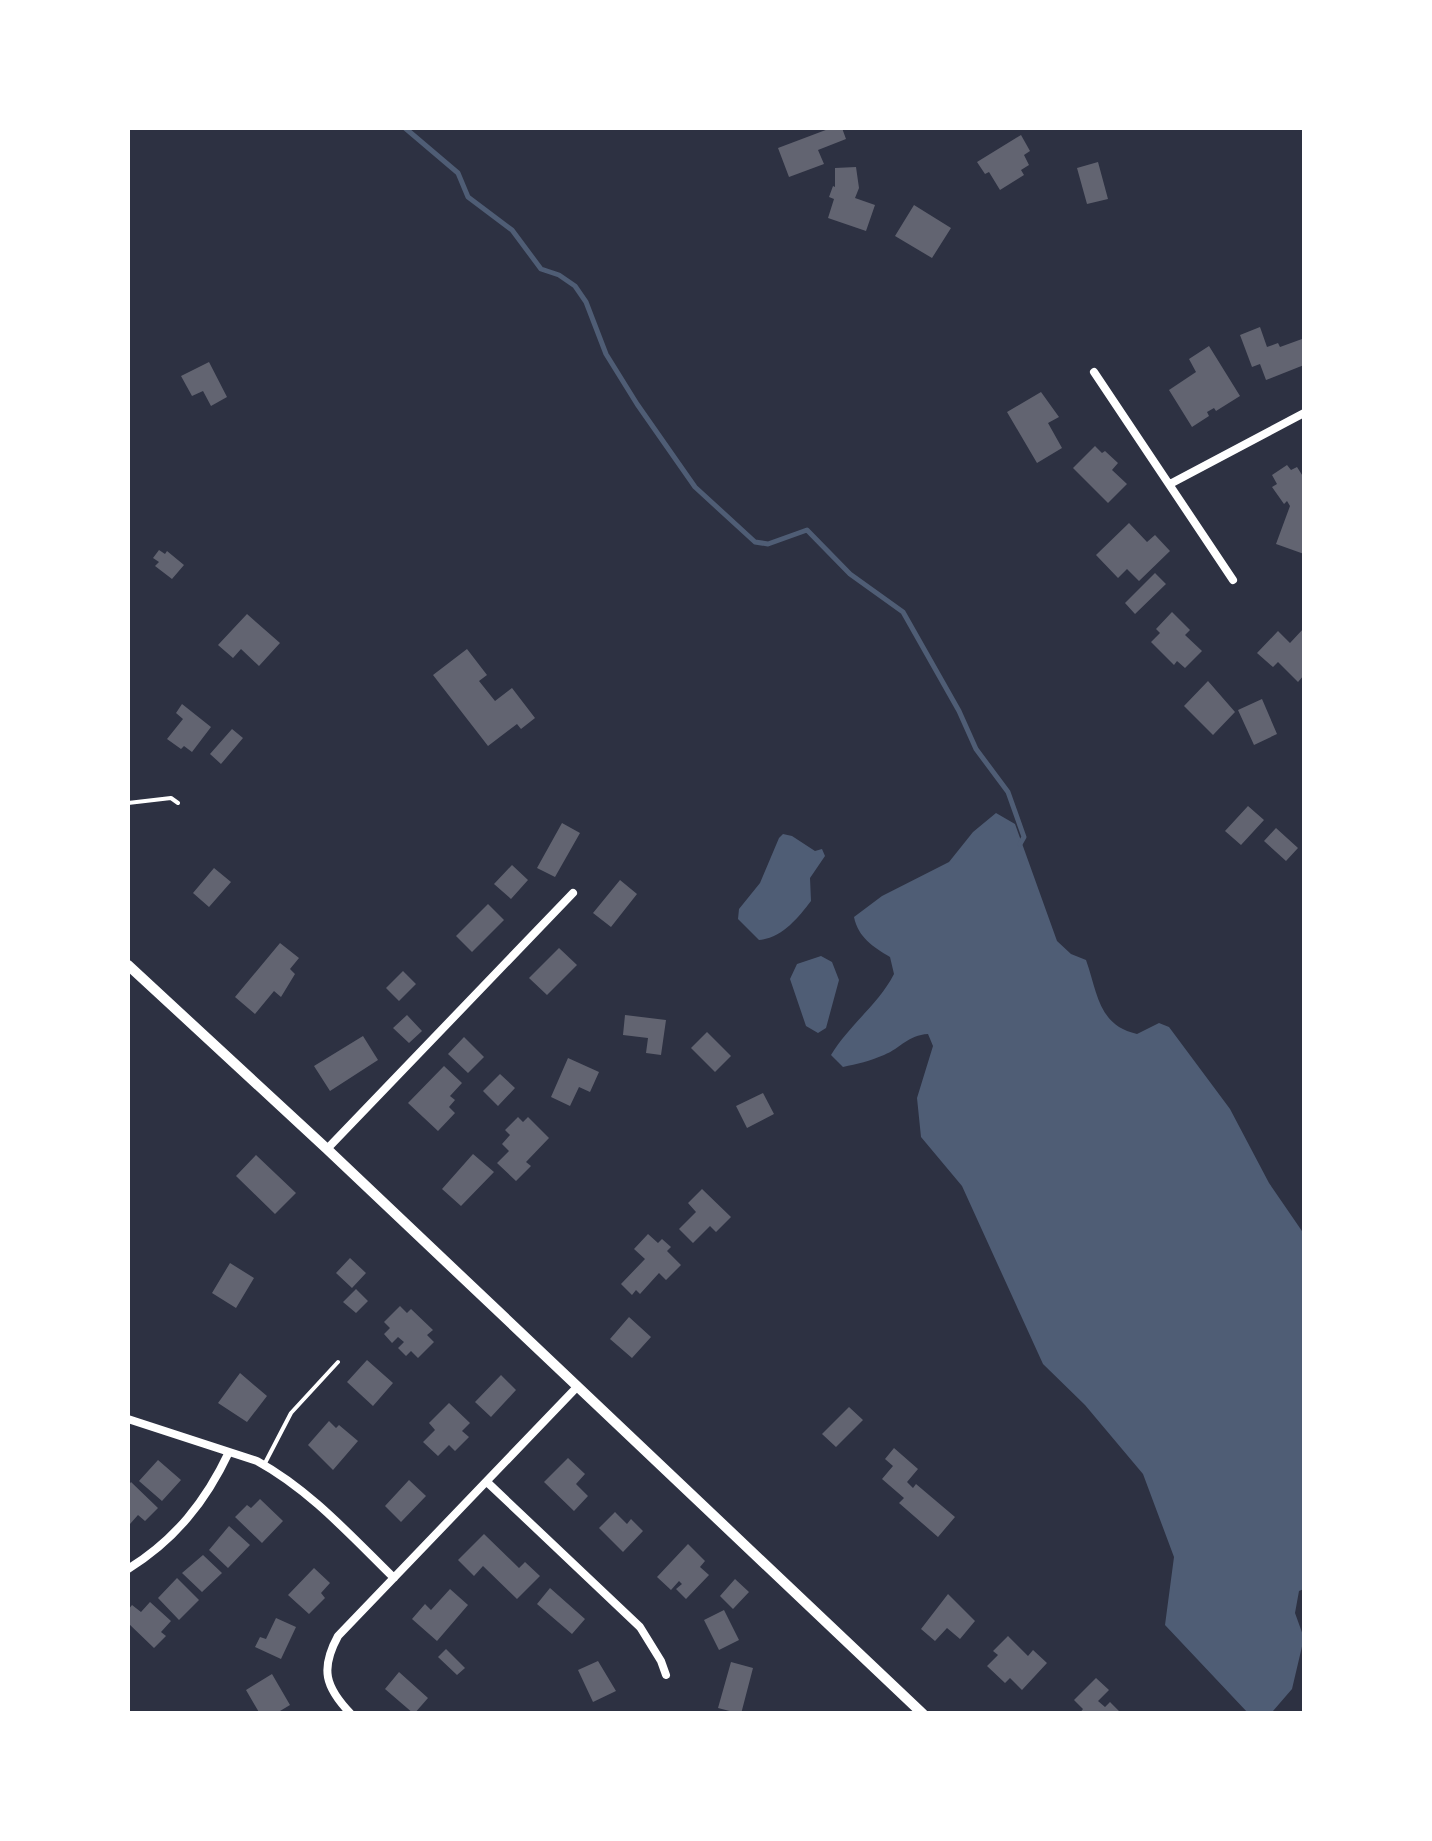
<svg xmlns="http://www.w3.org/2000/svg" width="1432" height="1841" viewBox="0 0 1432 1841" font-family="Manrope,sans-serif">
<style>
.water{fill:#4f5d75}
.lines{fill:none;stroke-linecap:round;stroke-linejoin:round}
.stream{stroke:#4f5d75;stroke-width:5}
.building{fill:#626471}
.service{stroke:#fff;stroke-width:4}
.minor{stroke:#fff;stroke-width:8}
.tertiary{stroke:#fff;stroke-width:10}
</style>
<rect width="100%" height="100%" fill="#2d3142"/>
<!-- water -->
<path class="water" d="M996,813l19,11 42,117 14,13 15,6c12,34 12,65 51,74l22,-11 10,4 61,82 39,74 35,51v355l-5,2 -4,22 9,25 -12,51 -19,22 -25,2 -83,-88 9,-68 -31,-83 -58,-69 -42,-41 -81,-178 -41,-49 -4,-39 16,-52 -5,-12c-20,1 -27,14 -44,21 -14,6 -27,9 -41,12l-12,-12c18,-30 47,-50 63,-81l-4,-17c-17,-10 -32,-20 -36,-40l28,-21 67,-34 24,-30z
M783,834l9,2 23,15 7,-2 3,7 -15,22 1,23c-13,17 -29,37 -52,39l-21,-21 1,-10 21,-26 19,-45z
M821,956l11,6 7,18 -13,48 -8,5 -12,-7 -16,-47 7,-15z"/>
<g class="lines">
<!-- stream -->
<path class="stream" d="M405,128l53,45 10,24 44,33 29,39 18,6 16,11 11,16 20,52 31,50 58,83 60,55 13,2 39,-14 43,44 53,38 56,99 17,38 32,43 16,45 -4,7"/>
</g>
<!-- building -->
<path class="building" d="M831,128h11l4,11 -28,11 6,14 -35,13 -11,-29z
M1021,135l9,16 -6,4 5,10 -8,5 3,5 -24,15 -11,-18 -4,2 -8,-12z
M1098,162l10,37 -21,5 -10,-36z
M856,167l3,21 -4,10 20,7 -9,26 -38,-13 6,-19 -5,-2 4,-11 2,1v-19z
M914,205l37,23 -19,30 -37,-22z
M1260,327l7,20 11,-4 2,4 22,-8 2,26 -38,15 -6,-16 -8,3 -12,-32z
M1209,346l31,50 -24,15 -2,-3 -7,4 2,4 -17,11 -23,-37 27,-18 -7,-13z
M209,362l18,35 -16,9 -8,-15 -11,5 -11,-20z
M1041,392l18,25 -11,6 14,25 -25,15 -30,-51z
M1095,446l7,7 3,-2 13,12 -6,7 15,14 -19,19 -35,-35z
M1287,465l4,5 6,-3 7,11v49l-2,1 2,1v25l-28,-10 14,-38 -3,-5 -3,3 -12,-17 5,-3 -5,-9z
M1129,523l18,19 8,-7 15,16 -31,30 -12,-12 -9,9 -22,-23z
M159,550l6,4 2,-3 17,14 -12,14 -17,-13 4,-4 -6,-4z
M1155,573l11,11 -31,30 -10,-11z
M1172,612l18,18 -5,5 17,16 -17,17 -8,-7 -3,4 -23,-23 9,-9 -4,-4z
M247,614l33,29 -21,23 -18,-17 -8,9 -15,-13z
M1304,628v47l-6,7 -20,-20 -5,5 -16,-14 21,-22 12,12z
M467,649l20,26 -8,6 16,20 17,-13 23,30 -14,11 -4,-5 -29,22 -55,-71z
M1208,681l27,31 -22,23 -29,-29z
M1262,699l15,35 -23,11 -16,-35z
M182,704l29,23 -19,25 -8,-6 -3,3 -14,-10 16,-20 -7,-6z
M232,729l11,9 -22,26 -11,-10z
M1248,806l16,14 -23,25 -16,-14z
M562,823l18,10 -25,44 -18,-9z
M1276,828l22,20 -12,13 -22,-20z
M512,865l16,15 -17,19 -17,-15z
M214,868l17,14 -22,25 -16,-14z
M620,880l17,14 -26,33 -18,-14z
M488,904l16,16 -32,32 -16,-16z
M280,943l19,15 -9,11 5,5 -14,23 -7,-6 -19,23 -20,-17z
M559,948l18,17 -30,30 -18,-17z
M403,971l13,13 -17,17 -13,-13z
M407,1015l15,16 -13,12 -16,-15z
M625,1015l41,5 -5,35 -15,-2 2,-15 -25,-3z
M707,1032l24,24 -16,16 -24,-24z
M363,1036l15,24 -48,31 -16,-25z
M464,1037l20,20 -16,16 -20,-19z
M568,1058l31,14 -9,20 -11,-5 -9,19 -19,-9z
M444,1066l18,17 -12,13 5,4 -6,7 6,6 -17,18 -30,-28z
M500,1074l15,14 -17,18 -15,-15z
M763,1093l11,21 -27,14 -11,-22z
M518,1117l5,5 5,-5 21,21 -23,24 5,4 -15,15 -19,-18 12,-12 -7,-7 8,-9 -5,-5z
M473,1154l21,18 -33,34 -19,-17z
M256,1155l40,38 -21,21 -39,-38z
M702,1189l29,28 -15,15 -6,-6 -17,17 -14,-14 17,-17 -8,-9z
M648,1234l10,9 4,-4 9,8 -4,4 14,14 -15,15 -7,-7 -19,21 -4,-4 -4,5 -11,-11 24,-25 -11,-10z
M350,1258l16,15 -14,15 -16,-15z
M230,1263l24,15 -18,30 -24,-15z
M356,1289l12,12 -12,12 -13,-11z
M400,1306l7,7 4,-4 22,21 -6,5 7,7 -16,16 -7,-7 -5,5 -8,-8 6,-6 -6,-5 -6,6 -8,-9 6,-6 -6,-6z
M629,1317l22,20 -19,21 -22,-19z
M367,1360l26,23 -20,23 -26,-24z
M240,1373l27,23 -20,26 -29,-19z
M501,1375l15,15 -25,27 -16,-15z
M449,1403l21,20 -8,8 7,6 -14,14 -6,-6 -11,11 -15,-14 12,-12 -6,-7z
M849,1407l14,13 -27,27 -14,-13z
M329,1421l7,7 3,-3 19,16 -25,29 -25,-25z
M894,1448l24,21 -11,13 6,6 3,-4 39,33 -17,20 -39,-34 5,-5 -22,-19 11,-13 -8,-7z
M568,1458l17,16 -9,10 12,12 -14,15 -30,-29z
M158,1460l23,20 -19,21 -23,-20z
M409,1480l17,16 -25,26 -16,-16z
M131,1482l27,26 -13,13 -7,-6 -8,9 -2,-2v-36z
M260,1499l23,22 -21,22 -27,-26 12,-12 4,3z
M615,1512l12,12 4,-5 12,12 -20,21 -24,-24z
M229,1526l21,19 -22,23 -19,-18z
M484,1534l35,34 6,-6 15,14 -23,23 -34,-33 -9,10 -16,-16z
M688,1544l17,17 -5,6 9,8 -23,24 -10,-10 6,-5 -3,-3 -8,9 -14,-13z
M203,1555l19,18 -20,19 -20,-19z
M314,1568l16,15 -9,10 4,5 -16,16 -21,-19z
M177,1578l22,22 -20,20 -21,-22z
M735,1579l14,13 -16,17 -13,-13z
M550,1588l35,31 -13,15 -35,-30z
M450,1589l18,16 -31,36 -25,-22 13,-15 6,6z
M948,1594l27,27 -15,18 -13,-11 -12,13 -14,-12z
M150,1602l21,19 -10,11 5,4 -12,12 -26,-25v-13l4,-5 9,7z
M724,1610l15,30 -20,10 -15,-30z
M276,1618l20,9 -15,32 -26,-12 5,-10 6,2z
M1008,1636l20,20 5,-6 14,13 -25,27 -12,-12 -5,5 -18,-17 11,-11 -5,-4z
M446,1649l19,19 -8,7 -19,-18z
M598,1661l18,30 -23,11 -15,-32z
M731,1662l22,6 -12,46 -23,-6z
M399,1672l29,26 -14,16 -29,-25z
M272,1674l18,31 -15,9h-15l-14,-24z
M1096,1678l13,12 -11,11 7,6 5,-5 12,12h-43l4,-5 -9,-9z"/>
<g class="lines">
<!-- service -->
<path class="service" d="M128,803l43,-5 7,5
M264,1465l27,-52 47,-51"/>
<!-- minor -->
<path class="minor" d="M1094,372l139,208
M1170,484l134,-71
M327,1149l246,-256
M128,1419l129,42c53,29 94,75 137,117
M487,1482l153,145 21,34 5,14
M128,1569c47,-29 78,-68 101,-117
M351,1714c-26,-27 -31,-45 -13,-78l239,-249"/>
<!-- tertiary -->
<path class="tertiary" d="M128,965l199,184 596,565"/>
</g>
<!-- border -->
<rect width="1432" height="1841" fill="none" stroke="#ffffff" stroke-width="260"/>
</svg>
